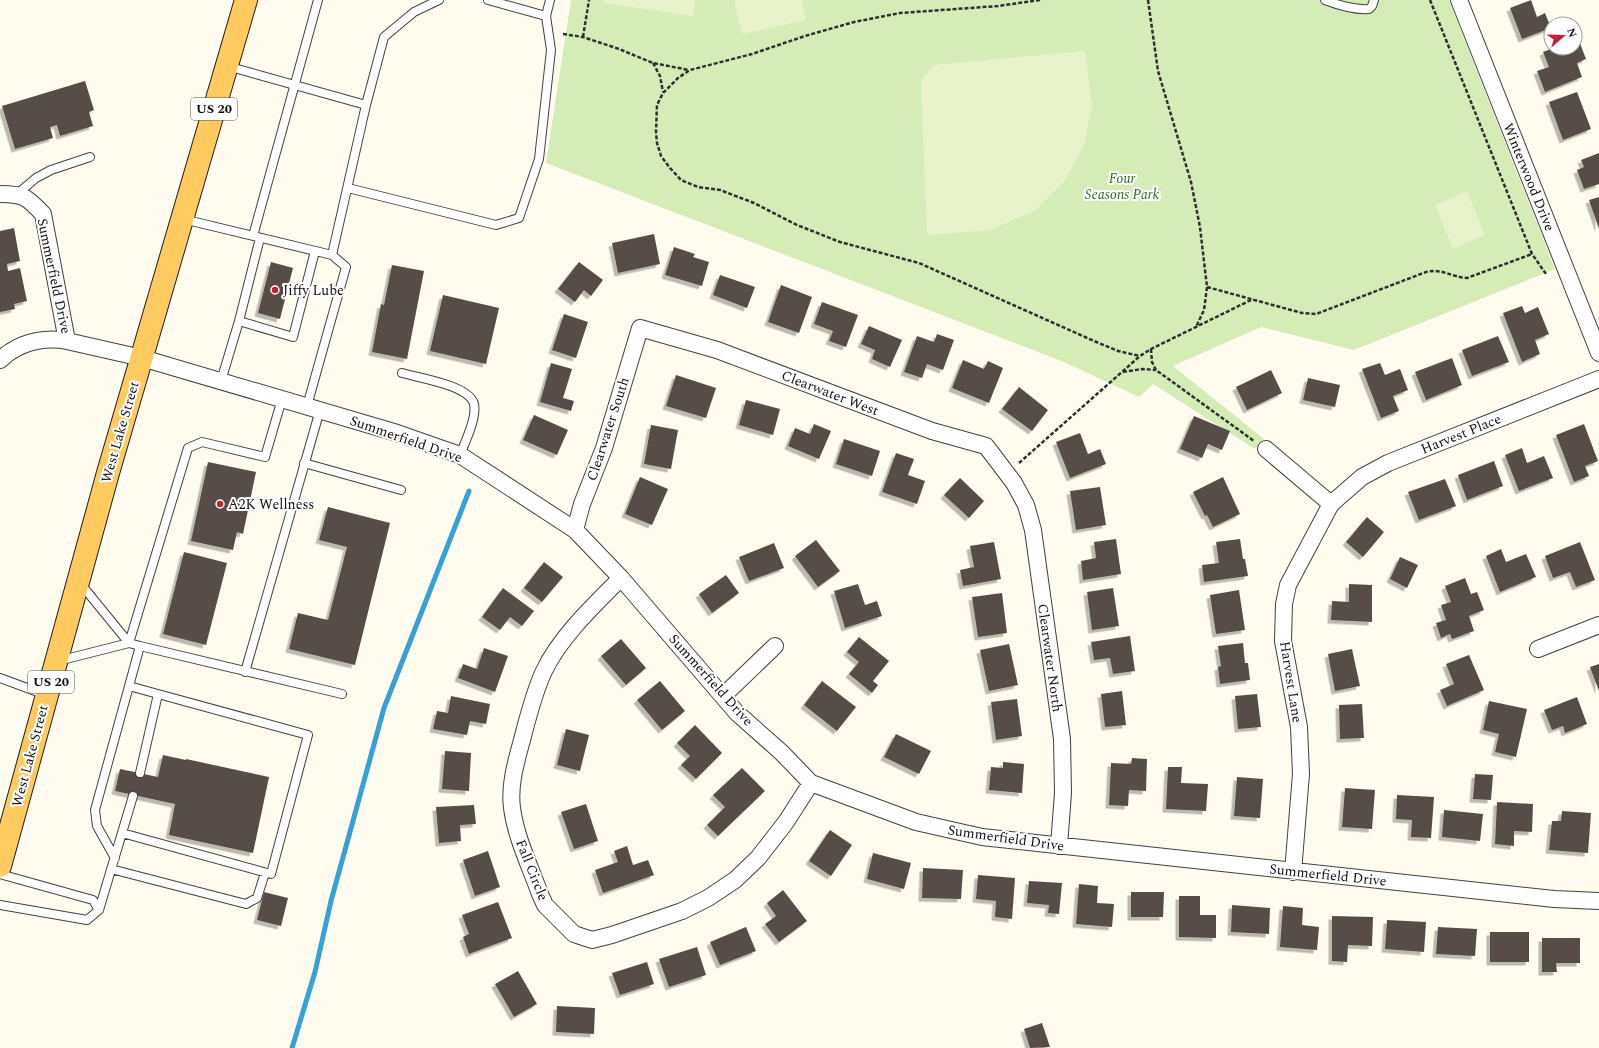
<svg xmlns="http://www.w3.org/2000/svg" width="1599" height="1048" viewBox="0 0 1599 1048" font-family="Spectral,serif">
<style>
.green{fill:#d6ecb7}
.pitch{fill:#e7f2c9}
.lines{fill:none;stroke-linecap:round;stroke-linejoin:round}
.stream{stroke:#35a1d4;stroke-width:5}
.building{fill:#574e4a;filter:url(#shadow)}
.lane-casing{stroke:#414141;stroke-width:10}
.street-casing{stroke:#414141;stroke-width:18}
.primary-casing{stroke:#1f1f1f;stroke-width:24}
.path{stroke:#303030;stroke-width:2.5;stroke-dasharray:4 2;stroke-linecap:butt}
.lane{stroke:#fff;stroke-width:8}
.street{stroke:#fff;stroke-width:16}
.primary{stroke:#ffcb60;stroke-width:22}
.poi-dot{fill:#c51f34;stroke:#fff;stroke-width:1.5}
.labels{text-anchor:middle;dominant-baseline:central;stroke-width:4;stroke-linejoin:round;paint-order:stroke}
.shield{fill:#fff;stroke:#565656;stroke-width:1}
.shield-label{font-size:13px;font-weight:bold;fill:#0e0e0e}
.street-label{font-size:14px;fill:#0e0e0e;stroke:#fff}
.park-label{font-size:14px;font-style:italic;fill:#31691b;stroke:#fff}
.poi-label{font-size:14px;fill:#0e0e0e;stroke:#fff;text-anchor:start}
</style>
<defs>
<filter id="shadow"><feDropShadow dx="-3.5" dy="3.5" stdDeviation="0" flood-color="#0004"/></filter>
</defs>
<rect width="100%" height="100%" fill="#fffbef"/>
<!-- green -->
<path class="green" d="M571,0h878l106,269 -201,81 -93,-23 -88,39 91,73 -9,10 -102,-65 -14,13 -75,-35 -518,-199z"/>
<!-- pitch -->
<path class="pitch" d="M605,0h90l-2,16 -89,-13z
M734,0h68l4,20 -64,14z
M1085,51l7,55 -8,39 -18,34 -30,31 -46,20 -63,5 -6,-153 12,-17z
M1467,191l18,44 -32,14 -18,-44z"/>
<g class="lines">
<!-- stream -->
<path class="stream" d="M292,1048l23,-76 16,-71 53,-193 85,-217"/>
</g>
<!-- building -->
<path class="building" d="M1531,0l6,17 8,-4 6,15 -29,11 -12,-31z
M1578,38l8,21 -9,4 5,14 -37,15 -8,-21 12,-4 -6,-15 10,-4h22v-9z
M85,81l9,29 -5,2 4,14 -33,10 -3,-11 -7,2 3,11 -38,11 -13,-43z
M1577,92l14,37 -28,11 -14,-38z
M1599,153v31l-15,5 -7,-19 7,-3 -3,-7z
M1599,197v32l-10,-29z
M14,228l6,33 -13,3 1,7 12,-3 7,33 -13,3 1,5 -15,3v-81z
M654,234l6,30 -42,9 -6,-30z
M674,247l21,7 -2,3 16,5 -7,24 -37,-11z
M271,262l22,6 -13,51 -22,-6z
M579,262l24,18 -12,16 -7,-6 -9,12 -17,-13z
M392,265l32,6 -17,88 -35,-7 9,-48 3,1z
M720,275l35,12 -8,21 -34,-13z
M781,285l31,12 -13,36 -31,-11z
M443,295l56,13 -13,56 -56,-13z
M822,302l36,13 -12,32 -17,-6 4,-10 -19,-7z
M1522,306l3,7 13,-6 11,27 -14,6 5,14 -18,8 -19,-49z
M564,314l24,8 -12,36 -24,-8z
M869,326l33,14 -12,27 -18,-8 3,-9 -14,-6z
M937,334l17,6 -11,30 -16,-6 -5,14 -18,-6 13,-36 17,6z
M1498,336l11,26 -37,14 -10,-26z
M1452,358l10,27 -36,15 -11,-28z
M963,360l21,9 4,-8 15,7 -14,35 -37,-15z
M551,363l21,6 -9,29 11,3 -3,10 -31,-9z
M1380,363l5,12 15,-6 8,21 -15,6 6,15 -18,7 -19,-49z
M1271,370l11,23 -35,17 -11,-23z
M676,375l40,13 -10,30 -40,-12z
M1308,378l32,7 -5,22 -32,-7z
M1019,387l29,23 -16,21 -30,-22z
M746,400l34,9 -7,26 -34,-10z
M534,415l34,15 -11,25 -34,-15z
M1194,416l36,15 -8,19 -14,-6 -6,14 -22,-9z
M814,424l17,7 -12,28 -31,-13 7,-18 15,6z
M1584,424l14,37 -13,5 4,10 -15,6 -18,-47z
M651,425l27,5 -7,39 -27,-5z
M1080,433l8,21 12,-5 6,15 -36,14 -14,-36z
M844,439l36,12 -8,25 -36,-12z
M1522,448l5,15 17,-7 9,22 -34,13 -14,-36z
M896,453l18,6 -6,16 17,6 -8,23 -35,-12z
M1494,461l9,25 -36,14 -9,-25z
M208,462l48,10 -13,62 -6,-2 -4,18 -42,-9z
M640,477l28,12 -16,36 -27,-11z
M1223,477l17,37 -27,13 -6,-12 -2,1 -12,-24z
M960,478l24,23 -15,17 -25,-23z
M1445,479l11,27 -37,14 -11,-28z
M1100,487l6,38 -30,5 -6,-39z
M328,507l62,16 -35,142 -66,-16 9,-36 30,7 19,-73 -28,-7z
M1367,517l17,15 -21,25 -17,-15z
M1116,539l5,35 -38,6 -2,-19 15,-3 -2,-16z
M1240,539l3,20h2l3,17 -44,6 -2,-17 17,-2 -3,-21z
M816,540l24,31 -22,16 -23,-31z
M994,542l7,37 -38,7 -3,-16 14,-3 -4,-21z
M1580,542l15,38 -19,7 -6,-15 -17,6 -8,-22z
M774,543l10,25 -35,13 -10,-24z
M1501,549l5,13 20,-8 10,23 -36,15 -14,-36z
M184,552l43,11 -21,82 -43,-11z
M1400,557l18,8 -11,23 -17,-9z
M544,562l19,15 -21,25 -18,-14z
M726,575l13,18 -27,20 -13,-19z
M1465,578l6,16 6,-2 7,18 -15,6 5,15 -22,8 -2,-5 -9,4 -5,-15 10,-3 -5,-15 10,-3 -6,-16z
M858,584l7,21 12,-4 5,15 -37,12 -11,-37z
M1349,584l23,1v37l-41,-2 1,-19 17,1z
M503,588l31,23 -12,15 -12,-9 -10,13 -18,-13z
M1113,588l6,38 -27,4 -5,-38z
M1239,590l6,40 -29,4 -6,-39z
M1002,593l5,40 -29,4 -6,-40z
M1130,636l5,35 -22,3 -3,-16 -16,2 -3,-18z
M859,637l30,24 -16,20 5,4 -6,8 -23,-19 10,-12 -12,-10z
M621,639l25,29 -20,17 -25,-29z
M1243,643l2,20h3l2,17 -30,4 -2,-17 3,-1 -3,-20z
M1009,644l9,41 -29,6 -9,-41z
M484,648l24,8 -13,36 -37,-14 5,-14 14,5z
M1352,649l8,37 -25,5 -7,-37z
M1469,655l15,35 -37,16 -7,-16 14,-6 -8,-20z
M1599,664v27l-9,-24z
M660,681l25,30 -23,19 -25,-30z
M822,681l34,26 -19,24 -33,-26z
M1122,691l4,34 -21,2 -4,-33z
M1257,694l4,33 -23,2 -3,-33z
M451,696l39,8 -4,20 -16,-3 -3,14 -34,-6 4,-18 11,2z
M1577,697l10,27 -22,9 -2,-7 -11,4 -8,-20z
M1017,699l5,37 -26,4 -5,-38z
M1489,701l38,8 -11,48 -21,-5 4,-18 -16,-4z
M1362,704l2,34 -24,1 -1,-34z
M695,725l27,28 -26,26 -15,-14 9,-9 -13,-13z
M566,729l23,6 -9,36 -23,-6z
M896,734l35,17 -12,23 -35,-17z
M445,751l26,2 -2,38 -27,-2z
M163,755l23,5v-1l83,18 -16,76 -84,-18 6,-31 -60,-13 5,-22 38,8z
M1132,758l15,1 -1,32 -17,-1 -1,16 -19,-1 2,-42 20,1z
M1003,762l21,2 -2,29 -33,-3 2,-23 12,1z
M1168,767h14l-1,16 27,1 -2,27 -40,-2z
M742,768l23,23 -47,45 -11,-11 18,-18 -12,-12z
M1475,774l18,1 -2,25 -18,-1z
M1237,777l26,2 -3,39 -26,-2z
M1345,788l30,2 -3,39 -30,-2z
M1397,795l37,2 -3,41 -20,-1 1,-17 -16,-1z
M1497,802l36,2 -1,28 -18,-1v15l-19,-2z
M586,804l12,37 -24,8 -13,-37z
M474,805l2,19 -16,1 1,16 -22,2 -3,-36z
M1444,810l39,4 -3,27 -38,-4z
M1562,811l29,2 -3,40 -39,-3 3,-29h9z
M830,830l22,15 -21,31 -22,-15z
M627,846l6,19 15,-5 6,15 -51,18 -8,-23 23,-8 -4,-11z
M488,851l12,36 -25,9 -12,-36z
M873,853l38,10 -7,26 -37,-10z
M923,868l40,2 -2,29 -39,-1z
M978,875l37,3 -3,41 -17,-2 1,-16 -20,-2z
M1029,881l33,2 -3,31 -11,-1 1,-8 -22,-2z
M1079,884l19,2 -1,17 17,1 -2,23 -36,-3z
M783,890l24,31 -28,21 -14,-18 11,-8 -9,-13z
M264,892l24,6 -7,28 -24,-6z
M1131,892h33l-1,25h-32z
M1179,896h21v19h16v23l-37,-1z
M498,902l14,36 -43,16 -6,-17 6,-3 -7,-19z
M1232,905l38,3 -1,26 -38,-2z
M1283,906l20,2 -1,17 17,2 -2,23 -37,-3z
M1332,916l41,1 -1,29 -24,-1 -1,17 -15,-1z
M1387,920l39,2 -2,30 -39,-3z
M746,927l10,24 -36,14 -10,-23z
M1438,927l39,2 -2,27 -39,-2z
M1490,932h39v30h-39z
M1542,938h38v25h-24l1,9h-15z
M697,947l9,28 -37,12 -10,-28z
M647,962l7,22 -34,11 -8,-22z
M518,971l19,33 -23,13 -19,-33z
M557,1006l38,2 -1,26 -38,-2z
M1042,1023l8,24 -20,1 -6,-19z"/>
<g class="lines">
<!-- lane casing -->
<g class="lane-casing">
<path id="lane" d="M488,0l58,16 4,-16
M1325,0c13,5 30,10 44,9l3,-3 2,-6
M227,66l139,39 18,-68 30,-25 25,-12
M348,188l148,37 23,-7 20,-59 12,-109 -5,-34
M17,194l19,-16 15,-8 39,-13
M183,219l149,36 34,-150
M253,236l65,-236
M239,321l54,16 22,-86
M402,373c17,5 67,12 72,31 3,14 -9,38 -14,51
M221,381l18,-60 21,-83
M307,406l39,-139 -14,-12
M304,463l97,27
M80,583l49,60
M129,643l59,-195 14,-6 63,15 17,-58
M140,646l202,48
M58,661l71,-18 11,3 -45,164 2,16 18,32
M245,672l75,-262
M0,678l46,17
M129,686l29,8
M122,833l149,41 37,-139 -150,-41 -18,79
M111,869l135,35 11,-6 8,-25
M0,874l93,26 6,10
M0,905l87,15 12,-10 34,-114"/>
</g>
<!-- street casing -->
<g class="street-casing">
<path id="street" d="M1459,0l140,353
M0,194c24,0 27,3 43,20l24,127 75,17 255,75 63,22 115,75 46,48 116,135 44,39 30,31 105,39 66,15 572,62 45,2
M0,360c3,-2 6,-6 10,-8 16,-11 38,-15 57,-11
M1266,449l65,55
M575,530l7,-26 22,-56 36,-120 77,22 215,81 54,15 28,37 12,22 7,25 29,209 1,54 -4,53
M621,578c-26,26 -61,59 -77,93 -10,21 -16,46 -22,69 -6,22 -13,45 -10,68 4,30 18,58 28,86l5,11 29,29 18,6 20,-5 70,-24 26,-13 27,-18 23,-22 28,-36 25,-39
M1538,649l61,-24
M723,696l52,-50
M1293,872l8,-98 -2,-47 -16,-86 1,-37 4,-19 43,-81 31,-27 26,-14 211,-84"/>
</g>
<!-- primary casing -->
<g class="primary-casing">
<path id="primary" d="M0,866l108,-393 138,-473"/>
</g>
<!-- path -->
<path class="path" d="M1040,0l-42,6 -98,7 -46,9 -49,14 -53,18 -62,16 -12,8 -15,15 -6,12 -1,27 1,11 4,13 9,12 11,12 17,7 22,3 34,13 43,22 43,17 79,21 175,78 24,10 22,5
M1148,0l10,71 33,111 9,45 7,60 -3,23 -8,17
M1430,0l102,254 14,20
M563,34l20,3 36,12 34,14 36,7
M583,37l6,-37
M653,63l7,13 3,16
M1207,287l95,26 14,1 110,-42c16,-4 25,5 41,6l65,-24
M1151,349l1,13 4,8 98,71
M1123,372l19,-3 14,1
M1019,463l121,-107 11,-7 102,-50"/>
<!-- lane -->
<use href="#lane" class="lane"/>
<!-- street -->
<use href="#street" class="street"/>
<!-- primary -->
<use href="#primary" class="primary"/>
</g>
<!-- markers -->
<g class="poi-dot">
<circle cx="275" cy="290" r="4"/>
<circle cx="220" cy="504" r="4"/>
</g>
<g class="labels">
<!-- shield labels -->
<g class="shield">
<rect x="191" y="98" width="46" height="22" rx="3"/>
<rect x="28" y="671" width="46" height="22" rx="3"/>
</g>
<g class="shield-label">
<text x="214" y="109">US 20</text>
<text x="51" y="682">US 20</text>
</g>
<!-- street labels -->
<g class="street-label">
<text transform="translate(1529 177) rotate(68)">Winterwood Drive</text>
<text transform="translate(54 276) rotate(78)">Summerfield Drive</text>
<text transform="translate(830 393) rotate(21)">Clearwater West</text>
<text transform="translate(608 429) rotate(-72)">Clearwater South</text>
<text transform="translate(120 432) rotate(-74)">West Lake Street</text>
<text transform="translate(1461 434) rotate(-22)">Harvest Place</text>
<text transform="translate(406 439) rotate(19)">Summerfield Drive</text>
<text transform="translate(1050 658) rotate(82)">Clearwater North</text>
<text transform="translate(711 680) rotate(48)">Summerfield Drive</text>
<text transform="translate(1291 682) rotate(81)">Harvest Lane</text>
<text transform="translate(30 756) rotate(-75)">West Lake Street</text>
<text transform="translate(1006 838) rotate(8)">Summerfield Drive</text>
<text transform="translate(532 870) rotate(68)">Fall Circle</text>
<text transform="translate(1328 875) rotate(6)">Summerfield Drive</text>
</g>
<!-- park labels -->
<g class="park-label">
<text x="1122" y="178">Four<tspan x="1122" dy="16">Seasons Park</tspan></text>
</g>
<!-- poi labels -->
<g class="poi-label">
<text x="283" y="290">Jiffy Lube</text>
<text x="228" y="504">A2K Wellness</text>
</g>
</g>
<!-- north arrow -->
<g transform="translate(1563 36) rotate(70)"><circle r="19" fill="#ffffff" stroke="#9f9f9f"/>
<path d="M0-3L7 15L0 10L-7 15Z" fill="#c51f34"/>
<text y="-6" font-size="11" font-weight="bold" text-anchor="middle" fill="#0e0e0e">N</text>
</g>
</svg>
